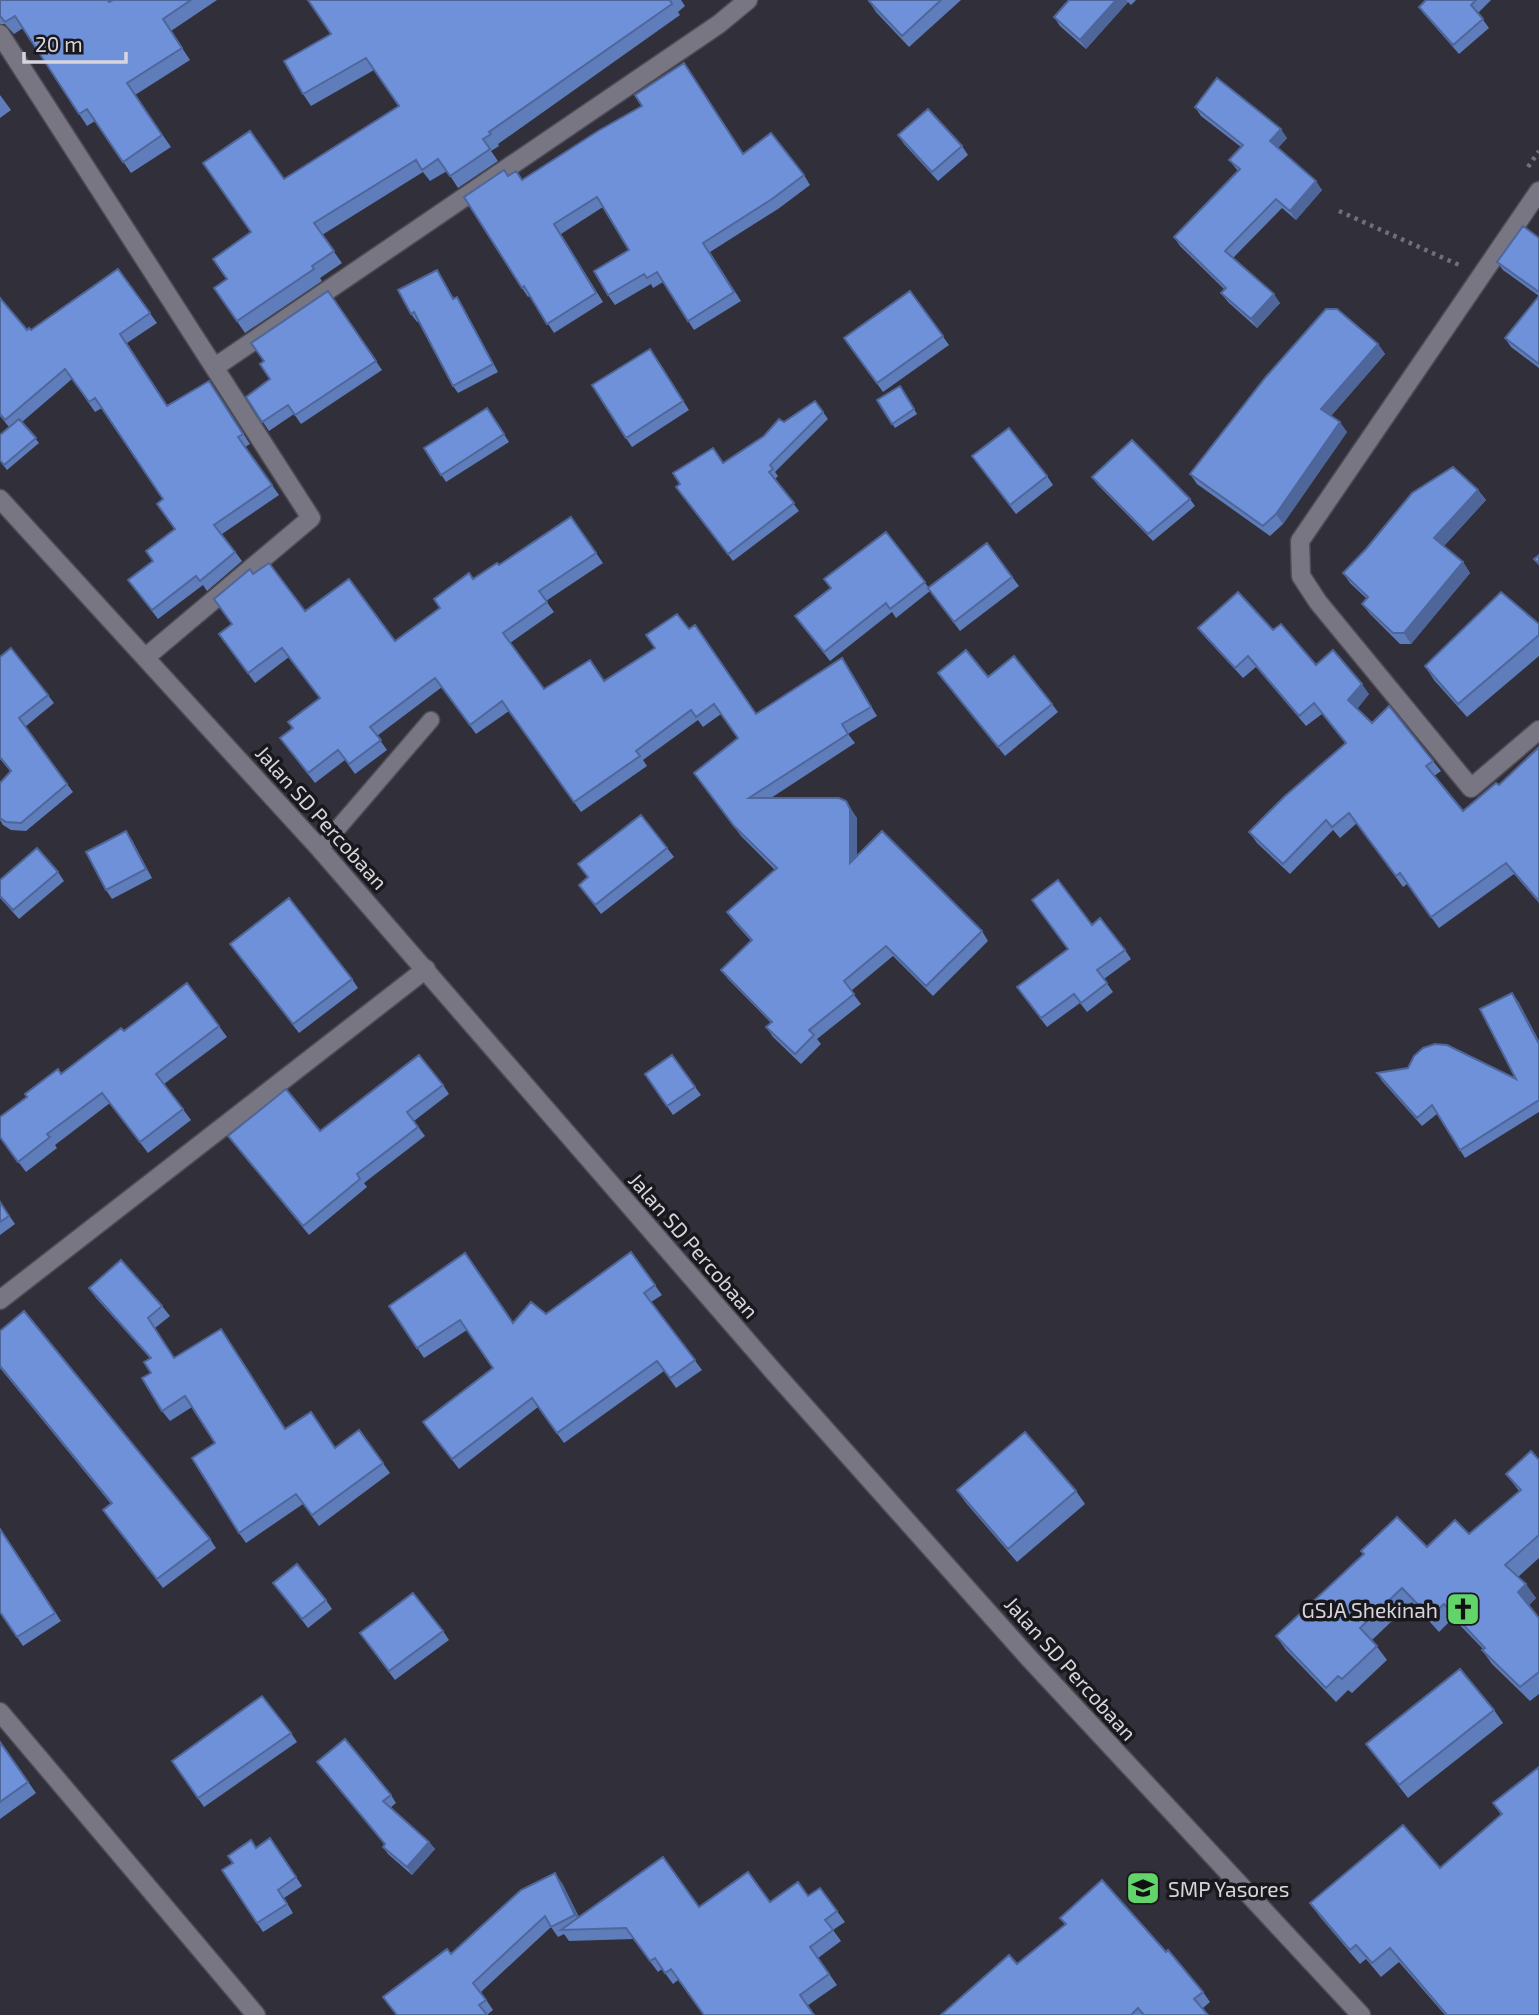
<svg xmlns="http://www.w3.org/2000/svg" width="1539" height="2015" viewBox="0 0 1539 2015" font-family="'Exo 2',sans-serif">
<style>
.lines{fill:none;stroke-linecap:round;stroke-linejoin:round}
.service-casing{stroke:#4e4c55;stroke-width:19}
.minor-casing{stroke:#4e4c55;stroke-width:21}
.tertiary-casing{stroke:#4e4c55;stroke-width:21}
.path{stroke:#717079;stroke-width:4.5;stroke-dasharray:3.5 5;stroke-linecap:butt}
.service{stroke:#787683;stroke-width:16}
.minor{stroke:#787683;stroke-width:18}
.tertiary{stroke:#787683;stroke-width:18}
.wall{fill:#5f7dbb}
.shaded-wall{fill:#4e6699}
.building{fill:#6f91da;stroke:#4e6699;stroke-width:2}
.labels{text-anchor:middle;dominant-baseline:central;stroke-width:7;stroke-linejoin:round;paint-order:stroke}
.street-label{font-size:21px;fill:#d6d5dc;stroke:#19181d}
.poi-label{font-size:21px;fill:#d6d5dc;stroke:#19181d;text-anchor:end}
</style>
<rect width="100%" height="100%" fill="#312f3a"/>
<g class="lines">
<!-- service casing -->
<g class="service-casing">
<path id="service" d="M320,849l111,-129"/>
</g>
<!-- minor casing -->
<g class="minor-casing">
<path id="minor" d="M0,34l311,484 -165,139
M1539,191l-239,350 1,35 17,26 153,186 68,-58
M215,367l504,-343 29,-24
M0,1300l426,-331
M0,1712l256,303"/>
</g>
<!-- tertiary casing -->
<g class="tertiary-casing">
<path id="tertiary" d="M0,499l320,350 454,523 254,285 333,358"/>
</g>
<!-- path -->
<path class="path" d="M1528,167l11,-16
M1339,211l120,54"/>
<!-- service -->
<use href="#service" class="service"/>
<!-- minor -->
<use href="#minor" class="minor"/>
<!-- tertiary -->
<use href="#tertiary" class="tertiary"/>
</g>
<!-- wall -->
<path class="wall" d="M0,0l109,2 4,-2h104l-46,31 19,29 -55,35 36,52 -40,26 -36,-52 -8,5 -64,-98 -9,6 -9,-10h-5z
M308,0h373l4,6 -7,6 2,3 -182,129 1,2 -8,5 7,10 -40,27 -11,-17 -17,10 -7,-9 -101,63 20,28 -22,15 2,3 -77,52 -31,-45 13,-9 24,-47 33,-53 115,-73 -25,-36 -63,36 -8,-12 28,-60z
M870,0h91l-52,47 -33,-35 -7,-11z
M1069,0h67l-5,5 -3,-3 -42,47 -26,-23 -6,-9z
M1426,0h65l-13,13 11,15 -30,26 -34,-39 -6,-8z
M0,95l11,15 -11,8z
M1195,107l92,31 -9,10 44,42 -26,30 -14,-12 -49,50 47,45 -23,25 -29,-26 -7,-9 4,-3 -45,-44 -6,-9 64,-66 -9,-11 12,-13 -40,-31z
M898,135l64,11 6,9 -30,26 -34,-37z
M743,153l61,22 6,10 -32,24 -68,43 31,49 -47,29 -31,-48 -10,6 -2,-4 -36,21 -7,-10 21,-45 -26,-43 -42,27 42,68 -49,31 -24,-37 -2,1 -6,-9 -14,-112 14,4z
M1539,238v130l-28,-21 -6,-9 34,-42 -36,-26 -6,-8z
M118,269l39,54 -30,20 40,62 42,-24 41,63 -5,3 34,48 -57,39 20,27 -35,30 -4,-6 -45,34 -30,-39 25,-19 22,-32 -12,-30 -61,-91 -7,4 -23,-33 -50,43 17,21 -32,27 -7,-9v-26l9,-8 -9,-11v-118l27,32h4z
M442,278l12,21 3,-2 5,8 36,67 -40,21 -5,-7 -35,-65 -1,1 -6,-8z
M328,291l54,79 -81,54 -7,-10 -25,17 -23,-34 24,-18 -6,-18z
M910,291l39,54 -66,47 -39,-54z
M1378,344l7,10 -54,62 16,16 -64,92 -13,12 -73,-52 -7,-10z
M656,358l33,52 -57,37 -6,-9z
M900,386l17,28 -22,14 -18,-28z
M487,408l22,34 -63,40 -22,-34z
M823,412l5,7 -53,53 3,4 -3,3 24,32 -66,50 -52,-67 103,-72z
M972,456l75,20 6,9 -37,29z
M1092,477l98,22 5,7 -42,35 -56,-57z
M1478,490l8,10 -42,46 19,16 7,11 -59,71h-11l-30,-30 -8,-10 5,-5 -17,-16 -7,-10z
M571,517l32,46 -57,38 8,11 -44,31 34,46 60,-8 85,-52 67,85 92,-46 29,48 -29,18 7,9 -84,55 86,20v38l125,75 6,10 -55,55 -40,-40 -42,35 10,13 -44,35 4,5 -20,20 -28,-27 -7,-10 5,-4 -43,-44 -7,-9 30,-29 -17,-19 -7,-10 48,-42 -34,-34 -47,-63 44,-35 -17,-24 -18,13 -5,-7 -55,40 4,6 -66,46 -72,-101 -33,23 -34,-47 -65,49 10,14 -32,24 -10,-14 -30,23 -35,-45 12,-10 -4,-6 32,-24 -31,-41 -34,26 -36,-49 13,-10 21,-50 52,37 90,30 45,-33 33,-29 26,-14z
M886,532l43,56 58,-45 32,43 -59,45 -30,-40 -34,27 -4,-6 -62,49 -35,-45 35,-28z
M1539,624v32l-72,61 -33,-37 -9,-14z
M1198,628l75,2 43,35 53,29 -12,15 15,14 61,38 8,10 -7,5 29,35 36,-26 40,-38v156l-25,-29 -75,54 -32,-44 -4,3 -46,-64 -17,15 -7,-8 -43,44 -33,-31 -8,-11 97,-88 -24,-30 -16,12 -50,-59 -13,11 -37,-40z
M0,657l48,38 6,8 -29,24 48,65 -47,39 -15,-1 -8,-5 -3,-5v-37l11,-11 -11,-13z
M938,673l50,4 64,27 6,8 -53,44z
M132,840l20,38 -40,21 -6,-9z
M667,848l7,9 -73,57 -22,-29 9,-7 -10,-14z
M58,872l6,9 -45,38 -19,-21v-18z
M1092,925l33,25 6,9 -27,20 9,13 -26,20 -7,-9 -33,24 -24,-31z
M230,944l122,35 6,9 -59,45z
M1518,1001l21,40v71l-74,46 -28,-44 -15,12 -40,-45 -5,-8 31,-5 108,11z
M219,1026l8,11 -63,47 27,36 -43,33 -38,-50 -55,42 2,3 -31,24 -26,-34 61,-64 63,-43z
M672,1055l29,40 -28,20 -28,-41z
M443,1085l6,9 -35,27 11,15 -61,47 3,4 -58,48 -81,-99 92,-5z
M0,1202l15,22 -15,11z
M631,1252l31,43 -11,7 51,68 -26,18 -12,-17 -100,72 -26,-36 -79,62 -36,-47 70,-54 -26,-38 -43,28 -35,-52 124,17 33,-9z
M89,1288l73,18 8,10 -15,12 19,30 47,-29 64,100 50,19 24,-18 31,43 -71,53 -16,-22 -57,39 -7,-10 -24,-90 -23,-36 -22,14 -8,-10 -11,-38 -1,-15 -54,-60z
M0,1331l210,208 6,9 -53,40 -54,-69 2,-15 -111,-136z
M1539,1460v98l-21,19 18,21 -7,7 10,13v76l-9,7 -38,-37 -10,-14 1,-1 -30,-31 -14,14 -27,-30 -40,38 15,20 -35,33 -4,-3 -12,12 -50,-52 -10,-14 87,-82 64,-7 42,-13 50,-43 -13,-17z
M957,1490l119,1 9,13 -68,58 -51,-59z
M0,1528l61,93 -38,25 -23,-34z
M273,1583l53,17 6,9 -24,19z
M443,1631l6,9 -54,40 -29,-38z
M1494,1710l9,13 -95,75 -42,-54z
M291,1733l6,9 -93,65 -32,-46z
M0,1742l36,51 -36,26z
M317,1762l74,33 5,8 -6,5 39,34 6,7 -23,26 -24,-21 -5,-7 2,-3z
M1539,1767v248h-94l-46,-53 -18,15 -15,-18 -6,5 -40,-47 -10,-14 130,-35 61,-53 -8,-12z
M270,1838l32,48 -18,12 9,15 -30,19 -41,-62z
M562,1883l17,34 120,-10 71,-5 38,-6 12,-8 25,34 -12,8 8,11 -23,17 19,27 -30,21 -129,-26 -5,4 -11,-15 -4,3 -25,-33 -64,2 -5,-7 -6,3 -7,-10 -70,65 12,18 -6,5h-91l-13,-18z
M1060,1918l143,74 7,10 -7,6 5,7h-267l76,-51 48,-39z"/>
<!-- shaded-wall -->
<path class="shaded-wall" d="M1116,0h10l2,2 -42,47 -6,-9z
M1281,129l6,9 -11,12 -6,-9z
M1316,181l6,9 -26,30 -6,-9z
M1274,294l6,9 -23,25 -6,-9z
M457,297l5,8 36,67 -5,-8z
M1378,344l7,10 -57,65 -7,-10z
M1340,422l7,10 -64,92 -7,-10z
M1478,490l8,10 -45,49 -7,-11z
M1463,562l7,11 -59,71 -7,-11z
M1362,684l7,10 -14,17 -7,-11z
M846,801l11,17v54l-7,-9z
M126,831l6,9 20,38 -6,-9z
M1512,993l6,8 21,40v3z
M1526,1584l10,14 -8,8 -10,-14z
M429,1842l6,7 -23,26 -5,-8z
M555,1873l7,10 20,42 -7,-10z"/>
<!-- building -->
<path class="building" d="M0,0h108l1,2 4,-2h78l-28,19 19,29 -55,35 35,52 -39,27 -36,-53 -8,5 -64,-98 -10,6 -5,-6z
M308,0h362l2,4 -183,128 2,2 -8,5 7,10 -40,27 -12,-17 -16,11 -6,-10 -102,63 20,28 -22,15 2,3 -77,52 -23,-33 13,-9 -14,-20 38,-27 -48,-69 47,-32 34,48 115,-73 -33,-48 -63,36 -19,-33 47,-27z
M870,0h71l-39,36 -33,-35z
M1069,0h47l-36,40 -26,-23z
M1426,0h50l-5,5 12,14 -30,26 -34,-38z
M684,63l59,91 28,-21 33,42 -32,24 -69,44 31,49 -46,29 -31,-49 -10,6 -3,-4 -36,21 -14,-24 35,-21 -32,-53 -43,27 42,69 -49,31 -23,-38 -2,2 -58,-91 40,-27 4,6 8,-5 6,9 76,-49 44,-25 -7,-11z
M1217,78l64,51 -11,12 46,40 -26,30 -14,-12 -51,52 49,43 -23,25 -30,-26 5,-5 -52,-51 66,-68 -11,-9 14,-15 -48,-38z
M928,109l34,37 -30,26 -34,-37z
M1523,226l16,12v54l-42,-30z
M118,269l32,44 -30,21 47,72 42,-25 34,53 -5,3 34,48 -58,40 21,27 -35,29 -4,-5 -44,34 -24,-30 25,-19 -7,-10 29,-22 -18,-25 6,-5 -68,-101 -6,4 -24,-33 -60,51 -5,-6v-116l27,32 2,-2 2,2z
M437,270l16,29 4,-2 36,67 -40,22 -39,-74 -3,2 -13,-24z
M328,291l48,70 -81,54 -7,-10 -26,17 -16,-25 24,-18 -10,-15 4,-3 -13,-18z
M910,291l33,45 -66,47 -33,-45z
M1539,296v68l-34,-26z
M1326,309h11l41,35 -57,65 19,13 -64,92 -13,12 -73,-52 75,-96z
M650,349l33,52 -57,37 -34,-53z
M900,386l14,23 -22,15 -15,-24z
M815,401l8,11 -53,53 3,4 -4,3 25,31 -66,51 -52,-67 4,-3 -7,-11 40,-25 10,15 41,-27 15,-17 5,3z
M487,408l17,26 -63,41 -17,-27z
M19,419l17,19 -32,27 -4,-5v-25z
M1009,428l38,48 -37,29 -38,-49z
M1132,440l58,59 -42,35 -56,-57z
M1453,467l25,23 -44,48 29,24 -59,71h-11l-31,-29 6,-7 -25,-24 23,-24 46,-56z
M571,517l25,36 -57,38 8,11 -44,31 41,56 46,-29 14,21 51,-33 -9,-13 31,-21 12,15 6,-4 61,89 86,-56 29,49 -29,17 6,10 -99,64h90l7,3 4,8v54l32,-32 100,100 -56,55 -40,-40 -42,35 10,13 -45,36 5,5 -19,19 -29,-27 6,-5 -51,-52 31,-30 -25,-28 50,-44 -43,-42 -40,-53 44,-35 -24,-34 -18,13 -5,-7 -55,41 4,5 -66,46 -72,-101 -32,24 -35,-47 -65,49 11,13 -32,24 -11,-14 -30,23 -28,-35 13,-10 -5,-6 32,-24 -38,-50 -34,25 -29,-39 13,-10 -18,-25 36,-30 3,5 16,-11 36,48 44,-32 46,62 45,-33 -6,-9 35,-26 4,6 24,-16 2,2z
M886,532l39,50 -35,27 -4,-6 -62,49 -29,-36 36,-28 -7,-9z
M987,543l25,34 -58,45 -26,-34z
M1539,555v9l-5,-5z
M1238,592l35,38 8,-6 35,41 17,-15 29,34 -14,16 24,23 17,-17 44,55 -7,5 37,45 33,-28 3,2 40,-38v154l-33,-38 -75,54 -31,-44 -4,3 -47,-63 -17,14 -6,-7 -43,44 -34,-32 35,-35 62,-54 -32,-40 -15,13 -51,-60 -13,12 -37,-40z
M1501,592l38,32v11l-81,69 -33,-38z
M11,648l37,47 -29,23 48,66 -46,39 -15,-1 -6,-4v-35l11,-12 -11,-14v-100z
M966,650l22,27 26,-21 38,48 -54,43 -60,-74z
M641,815l26,33 -72,57 -16,-20 9,-8 -10,-13z
M126,831l20,38 -40,21 -20,-38z
M37,848l21,24 -45,38 -13,-14v-16z
M1058,880l34,45 8,-7 25,32 -28,20 10,13 -26,20 -7,-9 -33,24 -24,-31 51,-38 -36,-49z
M289,898l63,81 -59,45 -63,-80z
M187,983l32,43 -63,48 27,35 -43,33 -38,-49 -55,41 3,3 -32,25 -18,-25v-20l27,-20 -2,-3 33,-25 3,5 60,-46 3,3z
M1512,993l27,51v56l-79,50 -28,-45 -15,13 -40,-45 31,-5 6,-12 9,-8 12,-4 12,1 69,34 -36,-70z
M419,1055l24,30 -36,27 11,15 -61,47 3,5 -57,47 -75,-90 58,-47 34,42z
M672,1055l23,32 -28,19 -22,-32z
M0,1202l9,14 -9,6z
M631,1252l24,33 -11,8 51,67 -25,18 -13,-17 -100,72 -25,-35 -80,61 -29,-37 70,-54 -33,-48 -43,28 -28,-42 76,-53 48,70 18,-21 15,12z
M121,1260l41,46 -14,12 26,40 47,-29 64,100 26,-17 24,36 24,-18 24,33 -71,52 -16,-21 -57,39 -47,-75 23,-15 -30,-47 -23,15 -20,-33 9,-5 -7,-11 7,-4 -62,-70z
M24,1311l186,228 -53,40 -54,-69 9,-7 -112,-137v-35z
M1025,1432l51,59 -68,58 -51,-59z
M1531,1451l8,9v75l-34,30 21,19 -8,8 21,26v54l-19,15 -38,-37 3,-2 -41,-44 -14,13 -28,-29 -42,40 17,18 -35,33 -4,-3 -12,12 -50,-52 88,-82 -3,-3 36,-34 30,30 28,-27 14,14 52,-44 -15,-16z
M0,1529l55,84 -38,24 -17,-25z
M297,1564l29,36 -24,19 -29,-36z
M413,1593l30,38 -54,40 -29,-38z
M1460,1669l34,41 -95,75 -33,-41z
M262,1696l29,37 -93,65 -26,-37z
M345,1739l46,56 -8,6 46,41 -22,25 -24,-20 2,-3 -68,-82z
M0,1742l28,40 -28,20z
M1539,1767v248h-92l-57,-67 -18,15 -16,-18 -6,5 -40,-47 93,-78 37,43 62,-54 -9,-11z
M270,1838l26,39 -18,13 9,14 -30,19 -35,-53 11,-7 -5,-7 23,-16 5,8z
M663,1857l36,50 49,-35 22,30 28,-20 10,14 12,-8 17,23 -12,9 8,10 -23,17 19,27 -29,21 14,20h-110l-33,-46 -6,4 -10,-15 -5,3 -24,-33 -65,2z
M555,1873l20,42 -24,12 -6,-11 -72,67 13,17 -7,5 8,10h-90l-14,-18 64,-48 4,5 70,-64z
M1102,1880l64,72 2,-2 35,42 -9,7 14,16h-64l-6,-7 -7,7h-190l68,-60 8,9 49,-40 -6,-6z"/>
<!-- icons -->
<defs>
<g id="church-square" transform="scale(1.75)"><rect x="-9" y="-9" width="18" height="18" rx="4" fill="#61d46a" stroke="#19181d"/><path d="M-1.2-6h2.4v3.5h3.3v2.4h-3.3V6h-2.4V-.1h-3.3v-2.4h3.3Z" fill="#111"/></g>
<g id="school-square" transform="scale(1.75)"><rect x="-9" y="-9" width="18" height="18" rx="4" fill="#61d46a" stroke="#19181d"/><path d="M0-5L7-2L0 1L-7-2ZM-4 1L0 2.5L4 1V4Q0 6-4 4Z" fill="#111"/></g>
</defs>
<g fill-rule="evenodd">
<use href="#church-square" x="1463" y="1609"/>
<use href="#school-square" x="1143" y="1888"/>
</g>
<g class="labels">
<!-- street labels -->
<g class="street-label">
<text transform="translate(322 817) rotate(48)">Jalan SD Percobaan</text>
<text transform="translate(694 1245) rotate(49)">Jalan SD Percobaan</text>
<text transform="translate(1071 1668) rotate(48)">Jalan SD Percobaan</text>
</g>
<!-- poi labels -->
<g class="poi-label">
<text x="1438" y="1609">GSJA Shekinah</text>
<text x="1168" y="1888" text-anchor="start">SMP Yasores</text>
</g>
</g>
<!-- scale -->
<path d="M24 52v10h102v-10" fill="none" stroke="#d6d5dc" stroke-width="3.5"/>
<text x="35" y="52" font-size="21" fill="#d6d5dc" stroke="#19181d" stroke-width="5" paint-order="stroke">20 m</text>
</svg>
